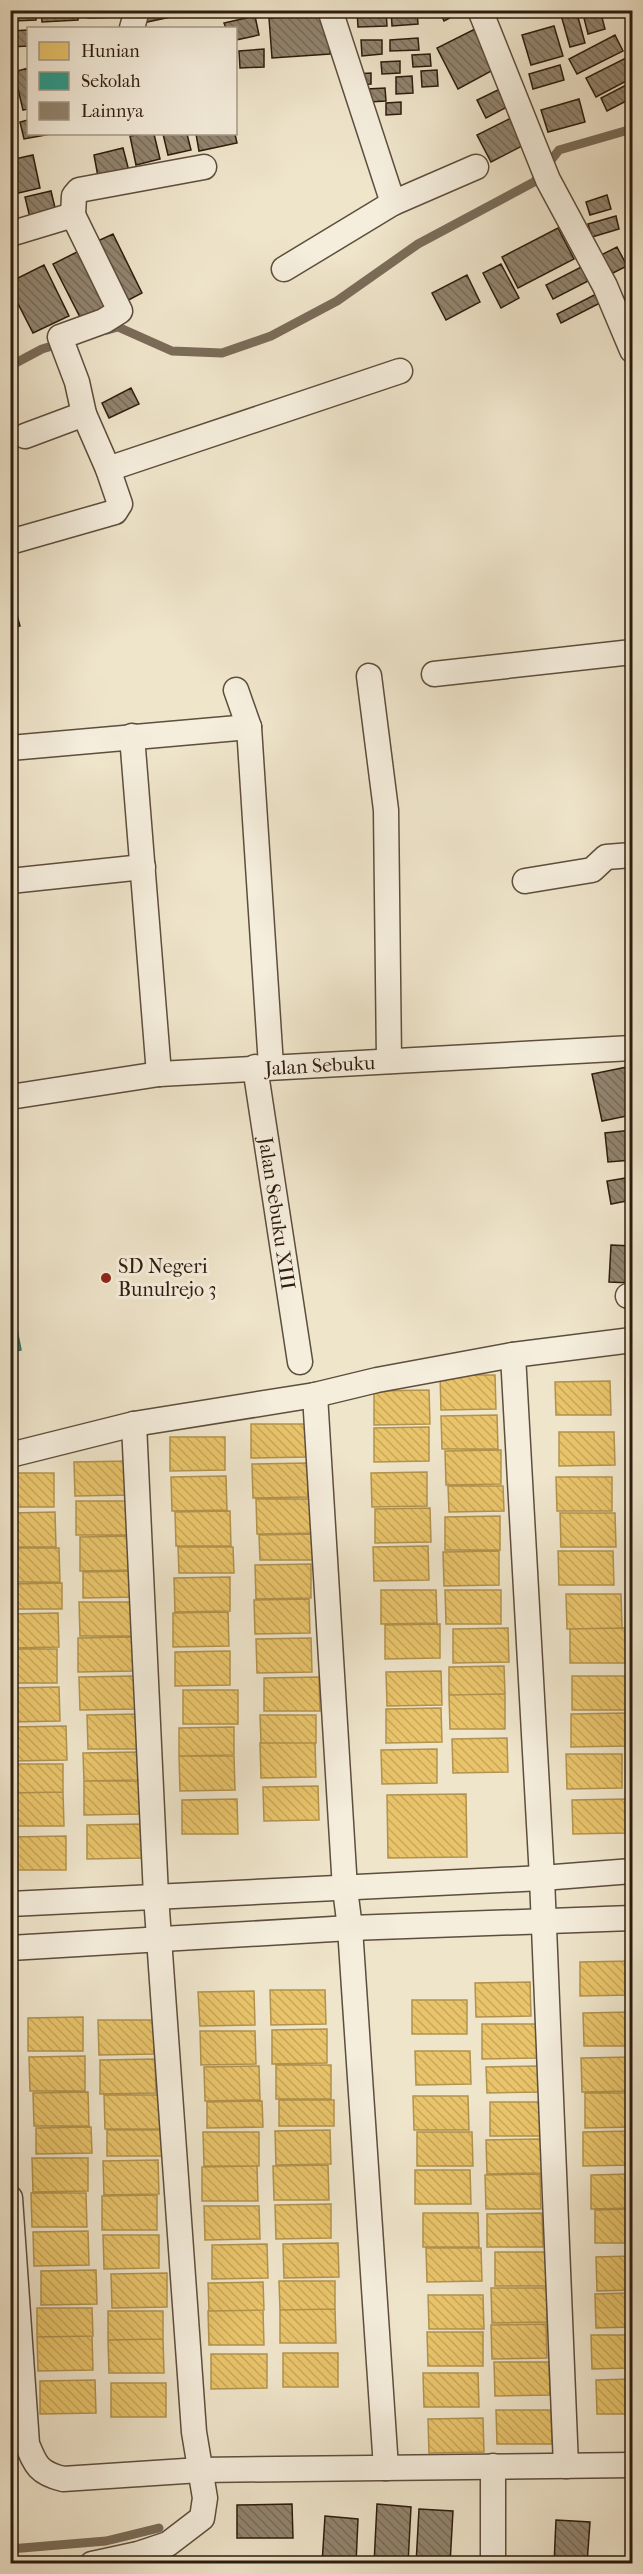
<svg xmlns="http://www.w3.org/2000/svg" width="643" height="2574" viewBox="0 0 643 2574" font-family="'IM FELL French Canon',serif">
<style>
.homes{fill:url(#homes-back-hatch);stroke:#b1924e;stroke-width:1.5}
.schools{fill:url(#schools-back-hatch);stroke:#2b7668;stroke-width:1.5}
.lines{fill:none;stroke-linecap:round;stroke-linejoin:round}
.stream{stroke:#7a6c59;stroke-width:9}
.building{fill:url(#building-back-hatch);stroke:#2d1c0e;stroke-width:1.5}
.minor-casing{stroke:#5e4e3d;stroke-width:27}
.minor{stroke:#f5eedd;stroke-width:24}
.poi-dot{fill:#8f2418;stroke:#f5eedd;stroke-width:2}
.labels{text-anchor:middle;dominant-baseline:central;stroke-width:6;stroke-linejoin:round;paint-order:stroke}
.street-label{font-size:20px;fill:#2d1c0e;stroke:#f5eedd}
.poi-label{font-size:20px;fill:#2d1c0e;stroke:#f5eedd;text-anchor:start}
</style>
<defs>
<pattern id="homes-back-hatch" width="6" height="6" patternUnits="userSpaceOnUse" patternTransform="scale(1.5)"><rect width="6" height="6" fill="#e9c46a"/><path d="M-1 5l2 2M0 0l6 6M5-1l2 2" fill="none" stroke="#c8a85b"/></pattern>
<pattern id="schools-back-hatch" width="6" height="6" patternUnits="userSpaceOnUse" patternTransform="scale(1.5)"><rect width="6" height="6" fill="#2a9d8f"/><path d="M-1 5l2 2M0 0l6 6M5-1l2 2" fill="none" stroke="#247f73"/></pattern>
<pattern id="building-back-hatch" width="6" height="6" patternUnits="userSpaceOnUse" patternTransform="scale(1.5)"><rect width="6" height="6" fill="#928570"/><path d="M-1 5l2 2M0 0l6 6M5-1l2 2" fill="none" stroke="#786c5a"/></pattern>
</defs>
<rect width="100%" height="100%" fill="#efe5cb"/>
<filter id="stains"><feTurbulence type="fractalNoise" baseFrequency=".00333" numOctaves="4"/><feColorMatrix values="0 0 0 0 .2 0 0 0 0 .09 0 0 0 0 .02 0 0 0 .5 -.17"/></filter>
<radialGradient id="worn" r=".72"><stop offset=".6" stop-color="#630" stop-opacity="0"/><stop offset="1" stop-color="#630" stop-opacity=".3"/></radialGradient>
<!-- homes -->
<path class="homes" d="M440,1375h55l1,34 -55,1z
M625,1380h7v34h-6z
M610,1381l1,34h-55l-1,-33z
M429,1390l1,34 -56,1v-34z
M497,1415l1,34h-56l-1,-33z
M627,1420h5v34h-5z
M251,1424h55l1,33 -56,1z
M429,1427v34l-55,1v-34z
M559,1432h55l1,33 -56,1z
M170,1437h55v33l-55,1z
M501,1450v34l-55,1 -1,-34z
M130,1461v34l-55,1 -1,-34z
M308,1463v34l-55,1 -1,-34z
M427,1472v34l-55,1 -1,-34z
M10,1473h44v34h-44z
M226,1476l1,34 -55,1 -1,-34z
M556,1477h56v34h-55z
M448,1486h55l1,25 -55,1z
M256,1499h55l1,34 -55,1z
M76,1501h55l1,34h-56z
M430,1508l1,34 -56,1v-34z
M230,1511l1,35h-55l-1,-34z
M55,1512l1,35h-46v-34z
M560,1513h55l1,34h-55z
M500,1516v34h-55v-33z
M630,1521h2v34h-1z
M315,1534v26h-55l-1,-25z
M135,1536l1,34 -56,1v-34z
M428,1546l1,34 -55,1 -1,-34z
M178,1547h55l1,26h-55z
M10,1548h49l1,34h-50z
M499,1551v34l-55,1 -1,-34z
M558,1551h55l1,34h-55z
M628,1556h4v34h-3z
M311,1564v34l-55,1 -1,-34z
M138,1571v26l-55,1v-26z
M230,1577v34l-55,1 -1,-34z
M62,1583v26h-52v-25z
M381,1590h55l1,33 -56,1z
M445,1590h56v34h-55z
M566,1594h55l1,34 -55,1z
M630,1595h2v34h-1z
M309,1599l1,34 -55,1 -1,-34z
M79,1602h55l1,34h-55z
M228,1612l1,34 -56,1v-34z
M58,1613l1,34 -49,1v-34z
M440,1624v34l-55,1v-34z
M508,1628l1,34 -56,1v-34z
M625,1628l1,35h-56v-34z
M133,1637v34l-55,1v-34z
M311,1638l1,34 -55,1 -1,-34z
M10,1649h47v34h-47z
M230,1651v34l-55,1v-34z
M504,1666l1,28 -56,1v-28z
M441,1671l1,34 -55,1 -1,-34z
M135,1676v33l-55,1 -1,-33z
M572,1676h55v34h-55z
M319,1677l1,34h-56v-33z
M59,1687l1,34 -50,1v-34z
M183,1690h55v34h-55z
M505,1694v35h-55l-1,-34z
M441,1708l1,34 -56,1v-34z
M626,1713l1,33 -56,1v-33z
M142,1714l1,35h-55l-1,-34z
M260,1715h56v28h-55z
M66,1726l1,34 -55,1 -1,-34z
M234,1727v28l-55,1v-28z
M507,1738l1,34 -55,1 -1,-34z
M260,1743h55l1,34 -55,1z
M437,1749v34l-55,1 -1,-34z
M139,1752v28l-55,1 -1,-28z
M566,1754h56v34l-55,1z
M179,1756h55l1,34 -55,1z
M10,1764h53v28l-53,1z
M84,1781h55l1,33 -56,1z
M318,1786l1,34 -55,1 -1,-34z
M63,1792l1,34h-54v-33z
M466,1794l1,63 -79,1 -1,-63z
M237,1799l1,35h-56v-34z
M627,1799l1,34 -55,1 -1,-34z
M142,1824l1,34 -56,1v-34z
M66,1836v34h-55v-33z
M632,1961v34l-52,1v-34z
M530,1982l1,34 -55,1 -1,-34z
M270,1990h55l1,34 -55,1z
M254,1991l1,34 -55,1 -2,-34z
M412,2000h55v34h-55z
M632,2012v34h-48l-1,-33z
M83,2017v34h-55v-33z
M98,2020h56v34l-55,1z
M482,2024h55v34l-55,1z
M327,2029v34l-55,1v-34z
M200,2031h55l1,33 -55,1z
M415,2051h55l1,33 -55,1z
M85,2056v35h-55l-1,-34z
M632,2057v34l-50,1 -1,-34z
M155,2059l1,34 -56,1v-34z
M276,2065h55v34h-55z
M259,2066l1,34 -55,1 -1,-34z
M541,2066l1,26 -55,1 -1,-26z
M88,2092l1,34h-55l-1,-33z
M585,2093h47v34l-47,1z
M104,2095h55l1,34h-55z
M413,2096h55l1,34h-55z
M279,2100h55v26h-55z
M262,2101l1,26 -56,1v-26z
M490,2102h55v34h-55z
M91,2127l1,26 -56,1v-26z
M107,2130h55v26h-55z
M330,2130l1,34 -55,1 -1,-34z
M632,2131v34l-49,1v-34z
M203,2132h56v34h-55z
M417,2132h55l1,34h-56z
M541,2139l1,34 -55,1 -1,-34z
M32,2158h56v33l-55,1z
M158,2160l1,34 -55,1 -1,-34z
M328,2165l1,35h-55l-1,-34z
M257,2166l1,35h-56v-34z
M415,2170h55l1,34h-56z
M540,2174l1,35h-55l-1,-34z
M632,2174v34l-41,1v-34z
M31,2193h55l1,34h-55z
M157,2195v35h-55v-34z
M331,2204v34l-55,1 -1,-34z
M204,2206h55l1,33 -55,1z
M632,2209v34h-37v-33z
M423,2213h55l1,34h-56z
M542,2213l1,34h-56v-33z
M88,2231l1,34 -55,1 -1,-34z
M103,2235h56v33l-55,1z
M338,2243l1,34 -55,1 -1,-34z
M267,2244l1,34 -56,1v-34z
M426,2248h55l1,33 -55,1z
M495,2252h55v34h-55z
M632,2256v34l-35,1 -1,-34z
M96,2270l1,34 -56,1v-34z
M167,2273v34l-55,1 -1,-34z
M279,2281h56v28l-55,1z
M263,2282l1,28 -55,1 -1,-28z
M491,2288h56v34l-55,1z
M632,2293v34l-36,1 -1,-34z
M428,2295h55l1,34h-55z
M37,2308h55l1,28 -56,1z
M335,2309l1,34h-56v-33z
M263,2310l1,35h-55l-1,-34z
M108,2311h55v28l-55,1z
M546,2324l1,34 -55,1 -1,-34z
M427,2332h56v34h-55z
M591,2335h41v33l-40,1z
M92,2336l1,34 -55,1 -1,-34z
M163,2339l1,34h-55l-1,-33z
M283,2353h55v34h-55z
M211,2354h56v34l-56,1z
M494,2362h55l1,33 -55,1z
M423,2373h55l1,34h-55z
M632,2379v35h-35l-1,-34z
M95,2380l1,33 -56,1v-33z
M111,2383h55v34h-55z
M10,2399h7v34h-7z
M496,2410h55l1,34h-55z
M483,2418l1,34 -55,1 -1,-34z
M10,2437h3v28h-3z
M10,2485h5l1,54 -6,1z"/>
<!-- schools -->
<path class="schools" d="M15,1320l6,30 -11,2v-31z"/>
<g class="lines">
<!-- stream -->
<path class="stream" d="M107,330l11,-3 54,24 50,2 49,-17 66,-35 81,-57 116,-62 25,-32 73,-21
M10,366l32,-17 20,-6
M10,2549l96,-8 53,-13"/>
</g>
<!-- building -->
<path class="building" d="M14,10h21l1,10 -22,1z
M41,10h37v10l-36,2z
M88,10h27v7l-27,1z
M144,10h40l1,4 -38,8z
M357,10h29l1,16 -29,1z
M391,10h26l1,14 -26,2z
M439,10h26l-21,11z
M576,10l9,33 -15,4 -9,-32z
M582,10h18l5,19 -17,5z
M328,15l2,39 -58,4 -3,-40z
M255,16l4,19 -23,5v-12h-10l-2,-5z
M554,26l9,30 -32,9 -9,-30z
M475,29l20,40 -37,20 -21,-41z
M28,30v16l-18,1v-16z
M615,35l8,16 -46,23 -8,-15z
M418,38l1,12 -29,1v-11z
M361,40h21v14l-20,2z
M264,49v18l-24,1 -1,-17z
M430,54l1,12 -18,1 -1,-12z
M626,58l6,13v7l-36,19 -10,-19z
M400,61v12l-18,1 -1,-12z
M560,65l4,15 -31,9 -4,-15z
M28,68v41l-5,1 -9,-38z
M437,70l1,16 -16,1 -1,-16z
M371,73v11l-16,1 -1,-11z
M412,76l1,17 -17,1v-17z
M632,82v16l-25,13 -6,-13z
M385,88l1,13 -18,1 -1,-13z
M502,88l9,17 -25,13 -9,-18z
M579,99l6,23 -37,10 -7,-22z
M401,102v12l-15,1v-12z
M513,117l13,27 -35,18 -14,-27z
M28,120v14h23l-27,5 -4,-17z
M143,134h11l6,25 -24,6 -6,-29z
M163,134h24l4,16 -23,5z
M196,134h39l2,9 -38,8z
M123,148l7,27 -31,7 -5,-27z
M33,155l7,33 -30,7v-35z
M51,191l6,25 -26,6 -6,-25z
M607,195l4,14 -21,6 -4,-13z
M616,216l3,13 -27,8 -4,-13z
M558,228l16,31 -56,29 -16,-31z
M113,234l29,59 -21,11 -30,-60z
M617,247l10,19 -18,9 -10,-19z
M83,249l29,59 -29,15 -30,-59z
M589,263l7,14 -43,22 -7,-14z
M501,264l18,34 -18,10 -18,-35z
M44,265l25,51 -36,17 -23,-45v-6z
M467,275l13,27 -34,18 -14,-27z
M602,291l4,9 -45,23 -4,-9z
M632,294v21l-4,3 -9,-17z
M131,388l8,16 -30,14 -7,-15z
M10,591l10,35 -10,2z
M632,1066v49l-30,6 -10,-47z
M632,1130v30l-24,2 -3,-29z
M632,1177v23l-21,4 -4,-23z
M611,1245l21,1v37l-23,-1z
M292,2504l1,34h-56v-33z
M377,2504l34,3 -3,57h-34z
M419,2509l34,2 -3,53h-34z
M325,2516l33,3 -2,45h-34z
M556,2520l34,2 -3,42h-33z
M297,2557v7h-55l-1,-6z"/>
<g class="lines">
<!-- minor casing -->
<g class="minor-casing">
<g id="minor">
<path d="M330,10l63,193 83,-36"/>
<path d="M480,10l68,170 57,106 27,64"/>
<path d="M132,28l5,-18"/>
<path d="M10,234l63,-19 1,-19 5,-6 125,-23"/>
<path d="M284,269l109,-66"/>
<path d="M25,436l59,-22"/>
<path d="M108,469l292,-98"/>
<path d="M10,542l105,-30 5,-8 -12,-35 -24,-55 -7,-32 -17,-45 44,-16 16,-10 -47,-96"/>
<path d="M434,674l198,-22"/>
<path d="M369,676l17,134 3,251"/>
<path d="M236,690l13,37 22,339"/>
<path d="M132,736l27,338"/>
<path d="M10,748l239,-21"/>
<path d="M10,881l133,-14"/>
<path d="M525,881l67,-11 14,-13 26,-2"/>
<path id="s1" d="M255,1067l45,295"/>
<path id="s2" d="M10,1097l149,-23 473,-26"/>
<path d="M628,1296l4,-1"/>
<path d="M513,1355l29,523 24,588"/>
<path d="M315,1395l30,494 5,39 36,540"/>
<path d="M10,1455l124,-31 181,-29 62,-15 136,-25 119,-15"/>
<path d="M10,1904l532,-26 90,-7"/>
<path d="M10,1948l340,-20 282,-10"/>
<path d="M10,2198l17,246c9,22 12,29 36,35l137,-9 432,-5"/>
<path d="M493,2466v98"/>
<path d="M92,2564l46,-10 30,-10 34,-26 3,-20 -11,-66 -38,-536 -22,-472"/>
</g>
</g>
<!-- minor -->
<use href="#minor" class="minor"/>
</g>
<!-- markers -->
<circle class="poi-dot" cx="106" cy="1278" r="6"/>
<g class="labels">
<!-- street labels -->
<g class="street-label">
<text stroke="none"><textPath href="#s2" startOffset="312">Jalan Sebuku</textPath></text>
<text stroke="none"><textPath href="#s1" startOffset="148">Jalan Sebuku XIII</textPath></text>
</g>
<!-- poi labels -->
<g class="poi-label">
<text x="118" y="1266">SD Negeri<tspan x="118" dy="23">Bunulrejo 3</tspan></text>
</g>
</g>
<!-- margin -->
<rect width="643" height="2574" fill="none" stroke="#efe5cb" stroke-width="36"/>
<rect x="12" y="12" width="619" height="2550" fill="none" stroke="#2d1c0e" stroke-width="3"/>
<rect x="18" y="18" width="607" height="2538" fill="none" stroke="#2d1c0e" stroke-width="1.5"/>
<!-- legend -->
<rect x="27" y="27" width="210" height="108" fill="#f5eedd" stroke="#a59a8a" stroke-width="1.5"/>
<rect x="39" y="42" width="30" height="18" fill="#e9c46a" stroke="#a59a8a" stroke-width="1.5"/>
<text x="81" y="57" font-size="18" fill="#2d1c0e">Hunian</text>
<rect x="39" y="72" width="30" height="18" fill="#2a9d8f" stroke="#a59a8a" stroke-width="1.5"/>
<text x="81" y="87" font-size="18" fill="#2d1c0e">Sekolah</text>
<rect x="39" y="102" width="30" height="18" fill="#928570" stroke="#a59a8a" stroke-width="1.5"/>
<text x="81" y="117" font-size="18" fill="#2d1c0e">Lainnya</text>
<rect width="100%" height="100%" filter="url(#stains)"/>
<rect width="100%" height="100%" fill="url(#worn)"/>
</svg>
